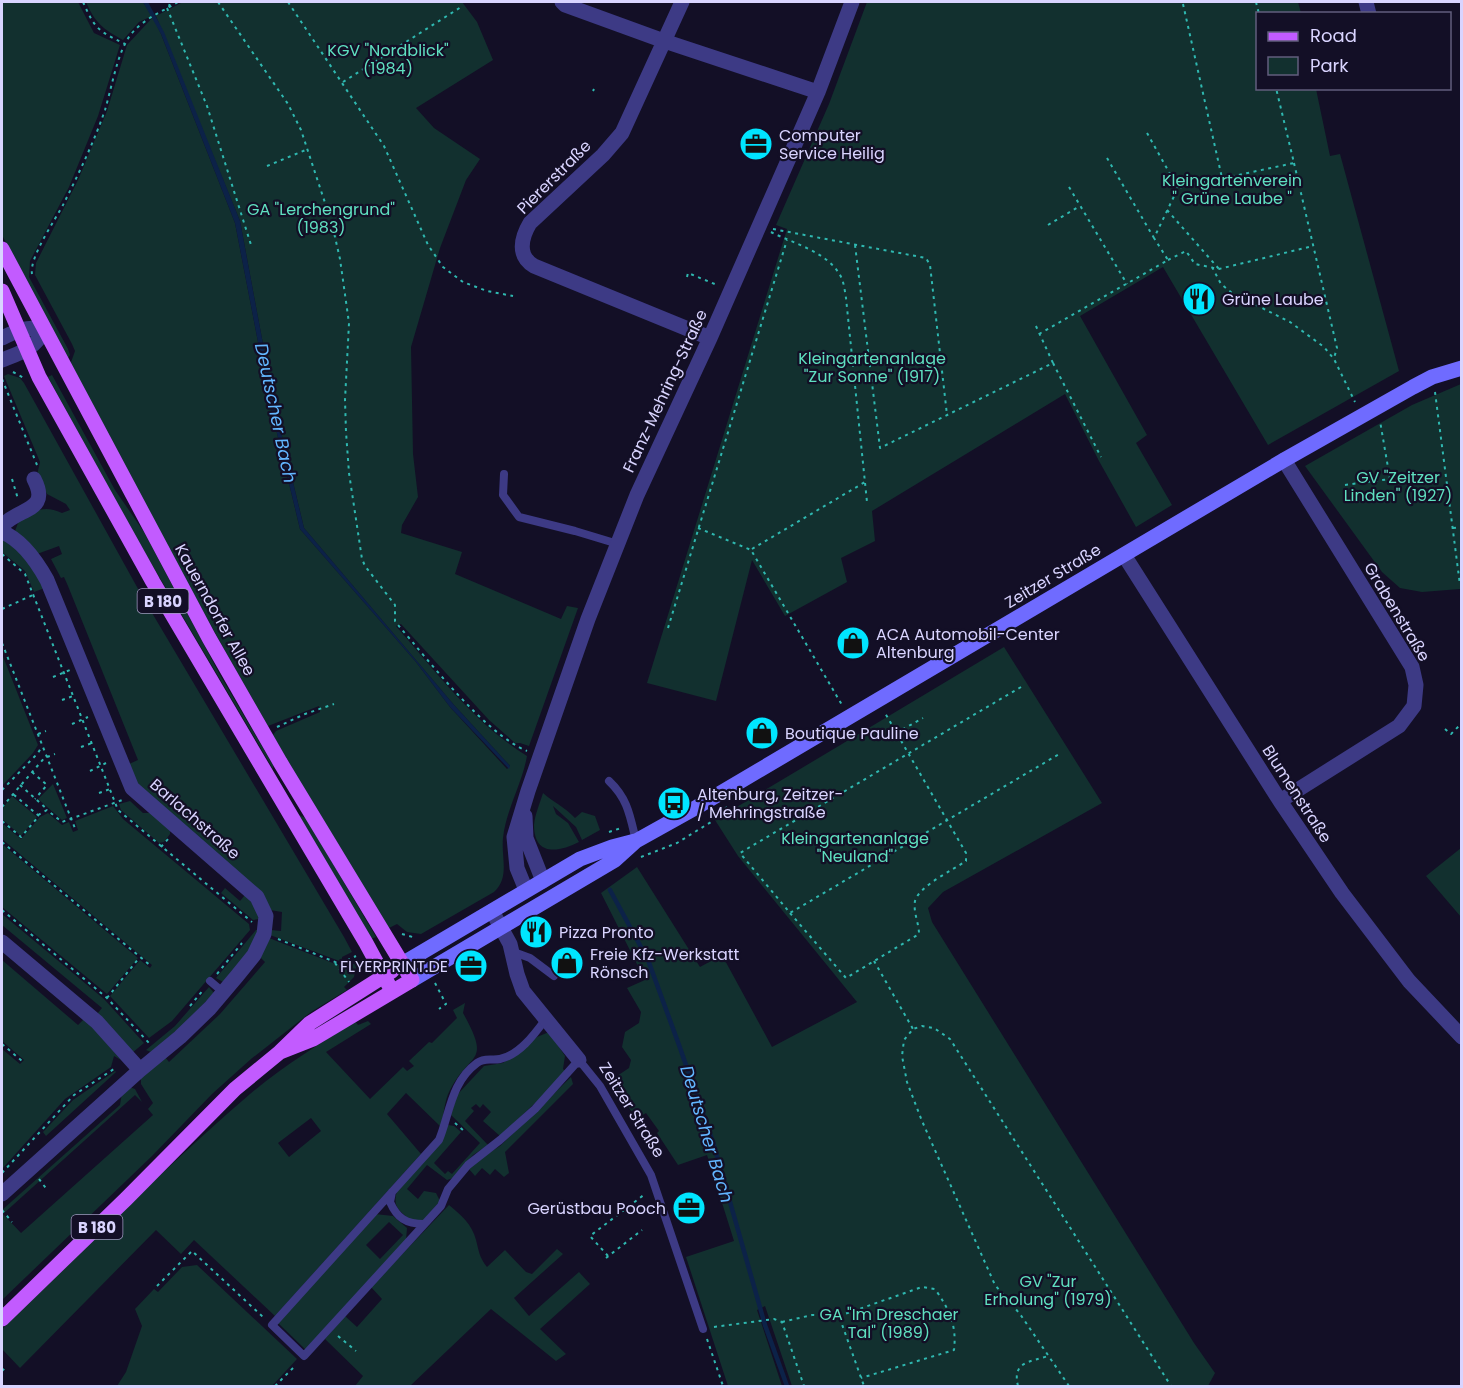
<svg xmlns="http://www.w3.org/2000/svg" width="1463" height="1388" viewBox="0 0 1463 1388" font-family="Poppins,sans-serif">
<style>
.green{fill:#12302f;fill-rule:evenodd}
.water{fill:#0c2248}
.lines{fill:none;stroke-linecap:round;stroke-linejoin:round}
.stream{stroke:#0c2248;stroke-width:4.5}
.path{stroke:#2fb8b0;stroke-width:2;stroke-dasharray:3 4.5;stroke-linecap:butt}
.service{stroke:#3d3a85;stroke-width:8}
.minor{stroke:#3d3a85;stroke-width:15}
.secondary{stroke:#6f6bff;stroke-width:15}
.primary{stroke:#c25bff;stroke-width:15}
.labels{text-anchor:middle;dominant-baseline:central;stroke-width:4.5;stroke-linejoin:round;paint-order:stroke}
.shield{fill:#130f26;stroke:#9e99be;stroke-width:1.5}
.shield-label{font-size:15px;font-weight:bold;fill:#d9d4ff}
.park-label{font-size:16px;fill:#5fe0c0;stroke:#130f26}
.poi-label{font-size:16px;fill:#d9d4ff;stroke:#130f26;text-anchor:start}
.street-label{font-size:16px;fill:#d9d4ff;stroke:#130f26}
.water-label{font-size:18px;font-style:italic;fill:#62b6ff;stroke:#130f26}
</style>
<rect width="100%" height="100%" fill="#130f26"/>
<!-- green -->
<path class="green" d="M2,2h76l16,31 26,12 -22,71 -29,71 -39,74 -1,16 39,72 2,6 -3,5 -65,-125z
M86,2h57l9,14 -13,6 -16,18c-20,-11 -28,-17 -37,-38z
M183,2h279l15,20 16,38 -77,48 18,20 46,31 -14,21 -26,68 -29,99 2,107 5,43 -16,28 -1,8 61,19 -7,22 106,45 6,-13 11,2 -49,138 -9,-3h-5l-26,-23 -88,-96 -5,2c40,46 79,98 131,130 -5,28 -21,54 -24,82 -2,20 7,39 -9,54l-73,42 -14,-2 -10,-8 -8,4 -102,-168 -14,-25 3,-4 44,-19 -1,-6 -51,20c-69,-118 -132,-240 -198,-361l5,-14 -3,-7 -37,-69 1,-12 42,-83 29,-69 20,-66 26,-28 8,17 74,189 35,181 30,125 116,133 34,45 57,62 3,-3 -56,-61 -150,-177 -30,-125 -34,-182 -84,-205z
M867,2h431l3,11 -43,1v74l58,1 14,67 10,-2 59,217 -131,74 -105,-178 -83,49 67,119 -11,8 36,62 -36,22 -37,-66 -34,-67 -193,117 3,30 -34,17 6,24 -62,34 -33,-56 -36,141 -69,-18 140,-454 -11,-4 53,-121z
M8,374l12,4 4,5 118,213 202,341 8,15 -10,5v5l-72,-27 1,-5 10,1 1,-19 -12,-2 -133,-126 -8,-20 9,-4 -70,-174 -4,-9 -3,1 -10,-19 11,-5 -3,-8 -22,8 -22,-23 5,-13c16,-8 25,-13 42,-5l8,-3 -4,-6 -19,-10 -10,-19 3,-13 -36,-86z
M52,375l63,115 29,42 76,143 53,90v4l-138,-233 -87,-159z
M1461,384v207l-1,-2 -38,3 -22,-4 -18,-16 -77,-106 107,-61z
M2,540c20,8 31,29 43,46l-3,3 -8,3 -9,-21 -23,-19z
M1004,647l98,156 -159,89 -15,16 4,14 262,421 21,30 -7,13h-416l-27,-80 -8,4 25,76h-54l-42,-129 48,-16 -27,-86 -29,10 -21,-32 2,-2 -13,-18 -10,6 -13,-21 -11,-12 8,-5 -3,-5 12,-8 2,-8 -9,-13 3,-15 14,-9 2,-11 -14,-24 18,-8 -44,-87 36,-26 63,100 22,-12 50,92 85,-45 -119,-146 -23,-36z
M2,654l36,91 -5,8 -31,33z
M53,784l14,34 -5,2 -24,-21z
M543,793c10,9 22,14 32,25l7,-6 13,4 5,14 -18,10 -6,-13 -23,-21 3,8 12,9 11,19c-20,10 -45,15 -45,-17 1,-11 6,-22 9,-32z
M12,796l25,21 -16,19 -19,-17v-10z
M130,801l13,12h7l20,17v4l-6,8 -5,1 -38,-33 -2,-6z
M113,806l10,13 126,105 1,6 -78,91 -23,17 -39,-42 30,-36 10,8 2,-3 -150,-126v-16l19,16 19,-22 8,-4 14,12 7,-3 4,10 5,-2 -3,-9z
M299,815l7,3 70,119 -5,2z
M2,844l136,114 -31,36 -105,-87z
M1461,848v69l-35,-41z
M225,888l15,13 5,-6 11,12 3,12 -6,1 -32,-27z
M2,914l102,85 40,44 -12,10 -35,-39 5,-6 -100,-83z
M256,930h3l-3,12 -33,40 -7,-4z
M269,938l69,27 7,1 12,-3 -3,14 -10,10 3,3 -36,22 -60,47 -39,35 -60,62 -150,144v-90l118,-105 2,-12 7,-6 6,2 7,13 -7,-7 -132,119 18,19 132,-118 -5,-6 5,-6 -12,-19v-8l24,-19 4,5 51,-48 45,-52 -5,-5z
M2,960l76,65 7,-7 36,42 -7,-4 -3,11 -46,32 -63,70v-120l18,15 4,-4 -22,-19z
M209,987l5,6 -31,32 -32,27 -5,-2 29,-24z
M465,1003l-2,10c29,52 7,38 -13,77 -6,11 -6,25 -9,37l-35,-34 -19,21 34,40 -146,162 -81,-76 -13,14 -25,-24 -136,138 -18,-19v-20c81,-79 162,-161 248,-235 33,-28 70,-50 105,-73l3,4 10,-4 3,3 -45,28 44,47 33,-32 4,4 7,-5 -5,-5 20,-19 3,1 25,-25 -4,-8zM311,1118l10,13 -32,26 -11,-14z
M549,1032l16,24 -2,13 4,4 -67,63 -17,-15 8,-9 -8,-8 -3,4 -4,-4 -5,4 3,3 -9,10 23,24 -15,10 -20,23 -6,2 -20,-15 -20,24 11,10 6,-8 12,2 4,8 -17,20h-12c-11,-11 -19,-13 -14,-30l51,-66 6,1 7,6 -27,31 11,11 3,-3 4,3 28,-31 -29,-28 6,-20 27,-29 19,-3 34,-26z
M115,1071l1,1 -70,64 -3,-4 30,-32z
M571,1077l2,7 -68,68 4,21 -5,4 -9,-8 -5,6 -8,-7 -7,8 -6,-7 9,-9 22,-14z
M449,1205c12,10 23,19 27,35 3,11 3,17 11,27l18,-17 21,22 6,2 25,-25 6,5 -49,44 15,18 50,-44 11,12 -50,45 26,25 -10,7 -65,-52 -81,77h-55l8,-10 -38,-37 20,-23 12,11 25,-28 -11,-12z
M375,1214l18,2 14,12 -1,12 -100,110 -29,-28zM389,1222l14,13 -23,24 -14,-14z
M197,1265l100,94 -25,27h-155l9,-14 16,-46 -7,-17 19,-20 4,3 24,-25z"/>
<!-- water -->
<path class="water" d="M143,2h5l16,30 76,189 34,182 30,125 150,177 56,61 -1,3 -59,-62 -34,-45 -116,-133 -30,-125 -35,-181 -74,-189z"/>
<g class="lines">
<!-- stream -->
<path class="stream" d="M610,890l38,70 31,85 34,97 52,183 22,61"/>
<!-- path -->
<path class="path" d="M83,2c12,27 15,29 42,42
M218,2l70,102 13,26 31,94 8,35 9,64 -4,77 1,32 3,41 13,86 3,7 30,39v16l3,4c32,37 86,108 129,126
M288,2l96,144 44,99 15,22 20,15 24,9 26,5
M1256,2l3,12
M1183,4l39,174
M169,7l1,-5
M167,8l40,98 45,142
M343,82l118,-75
M593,91l1,-2
M1147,133l31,55
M1107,158l47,80
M1294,163l43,185 -3,10
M267,166l41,-17
M1069,187l58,97
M1167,210l52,59
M1048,225l32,-19
M773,229l153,29 4,7 17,150
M771,232c23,12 59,20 71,47 2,5 3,13 4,19l21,204
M855,245l25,203 173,-85 -18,-39
M1168,260l18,-9 9,13 24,5 94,-23
M1212,267l9,17 11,9 58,29 34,25 10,12 21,43
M32,274c-3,-17 24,-55 32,-71 15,-30 30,-61 41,-93 6,-20 11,-49 20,-66 10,-22 35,-31 53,-42
M687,277l1,-4 29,12
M1039,334l129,-74 -14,-22 24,-50 116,-25 -18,-75
M1053,363l48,94
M13,372l11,6
M2,379l35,86
M1435,392l25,193
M12,479l6,20
M1345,485l45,-6 -10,-58
M698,528l53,22 91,155
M1453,528l9,-1
M752,549l113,-67
M2,554l23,20 93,236 134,112
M2,609l33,-15
M668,628l119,-388
M2,643l74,188
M53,677l17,-7
M1021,687l-281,166 50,60 271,-160
M62,700l11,-4
M72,724l16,-7
M277,727l28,-13 29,-10
M1445,729l6,5 11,-11
M896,733l27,-15
M38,734l8,-3
M81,747l11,-4
M47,757l8,-3
M90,771l16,-8
M32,772l15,13 -12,14
M20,785l27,24
M2,790l36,-37 4,-7
M99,793l11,-4
M2,807l44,-51
M38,815l9,-5 15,12 63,-23
M2,821l19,16 18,-21 -26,-22
M609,832l12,-4
M2,842l149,124
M161,847l8,-9
M641,857l36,-14 34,-21 17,-16
M2,910l105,88 42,45
M790,913l56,65 73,-44c0,-11 -6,-22 -4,-33 4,-15 38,-31 51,-40v-8l-81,-140
M402,934l14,4
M278,939l62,25 16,-8
M874,961l39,68
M335,963l14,19
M217,974l25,-31
M435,983l11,21 -7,5
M107,998l32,-40
M190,1006l14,-17
M2,1044l20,17
M455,1123l9,8
M2,1173l72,-78 43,-28
M39,1179l9,12
M2,1210l10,12
M608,1256l-18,-20 55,-42
M606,1258l36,-28
M157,1286l35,-35 71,66
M839,1316l83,-29 13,2c14,20 22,36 19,61l-93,28
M782,1322l30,-7 27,1 25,70
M714,1327l60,-8 8,3 22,64
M338,1336l18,15
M707,1339l16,47
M2,1371l3,-3
M275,1386l21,-21
M1018,1386c-6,-24 11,-24 30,-30
M1069,1386l-49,-72 -25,-29 -73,-164 -15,-39 -5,-26 2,-16 9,-11 9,-3 12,2 16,11 221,347"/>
<!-- service -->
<path class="service" d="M504,474l-1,21 16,22 56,14 43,13
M609,781c19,18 21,35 27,60
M511,951l19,7 24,18
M210,981l13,11
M545,1020c-11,15 -26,35 -45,39 -8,2 -15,-2 -23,4 -26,19 -27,50 -38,77l-167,185 32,31 137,-150 7,-17 20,-24 32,-25 35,-31 44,-49 21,26 51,89 52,154
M392,1192l-2,10c7,16 16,22 34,22"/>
<!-- minor -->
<path class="minor" d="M562,2l3,3 99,36 154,51
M682,2l-60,131 -19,22 -73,68c-9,15 -13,33 4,43l176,72
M1366,2l3,12
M2,338c14,-7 26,-13 42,-8 -9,19 -24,23 -42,30
M2,526c17,-19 49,-14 32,-47
M2,532c20,8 35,30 45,48l85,208 125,109 9,19 -2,18 -10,21 -17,21 -27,32 -30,29 -40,33 -138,124
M1124,555l156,246 62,92 67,88 53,56
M1280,801l119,-75 15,-20 2,-21 -4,-18 -128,-207
M525,816l1,22 17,43
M526,890l-9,-22 -3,-31 14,-46 60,-172 49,-124 73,-157 108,-246 34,-90
M492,911l18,33 7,30 6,17 56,69
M2,942l95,80 43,48"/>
<!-- secondary -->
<path class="secondary" d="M402,964l178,-105 32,-12 23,-6
M412,980l203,-120 21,-19 61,-34 587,-347 129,-73 19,-10 30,-9"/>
<!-- primary -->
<path class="primary" d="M2,249l207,389 71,124 132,218 -99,59 -33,13
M2,291l37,86 114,205 213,361 26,48
M2,1319l124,-120 109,-110 45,-37 30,-29 82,-52"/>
</g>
<!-- icons -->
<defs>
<g id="office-disc" transform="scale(1.725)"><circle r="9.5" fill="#00e5ff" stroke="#130f26"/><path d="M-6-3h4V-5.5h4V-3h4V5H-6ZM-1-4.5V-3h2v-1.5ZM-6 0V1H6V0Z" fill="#111"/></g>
<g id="restaurant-disc" transform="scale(1.725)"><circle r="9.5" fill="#00e5ff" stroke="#130f26"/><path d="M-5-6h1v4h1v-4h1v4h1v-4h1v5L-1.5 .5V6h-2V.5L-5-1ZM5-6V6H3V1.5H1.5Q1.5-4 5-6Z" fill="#111"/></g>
<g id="shop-disc" transform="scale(1.725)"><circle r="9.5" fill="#00e5ff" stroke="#130f26"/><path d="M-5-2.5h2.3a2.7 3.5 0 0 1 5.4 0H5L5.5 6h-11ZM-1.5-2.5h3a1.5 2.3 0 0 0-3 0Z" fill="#111"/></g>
<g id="bus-disc" transform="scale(1.725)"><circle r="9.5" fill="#00e5ff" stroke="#130f26"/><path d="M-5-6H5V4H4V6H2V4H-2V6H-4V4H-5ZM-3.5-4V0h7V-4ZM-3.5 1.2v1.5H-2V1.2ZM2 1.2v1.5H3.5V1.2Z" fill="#111"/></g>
</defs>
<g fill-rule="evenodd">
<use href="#office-disc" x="756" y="144"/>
<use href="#restaurant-disc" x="1199" y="299"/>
<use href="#shop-disc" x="853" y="643"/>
<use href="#shop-disc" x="762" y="733"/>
<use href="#bus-disc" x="674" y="803"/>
<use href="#restaurant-disc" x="536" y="932"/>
<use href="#shop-disc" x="567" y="963"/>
<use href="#office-disc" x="471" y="966"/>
<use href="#office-disc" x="689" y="1208"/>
</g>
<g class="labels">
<!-- shield labels -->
<g class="shield">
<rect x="137.5" y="589" width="51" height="24" rx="4.5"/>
<rect x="71.5" y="1215" width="51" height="24" rx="4.5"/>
</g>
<g class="shield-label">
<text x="163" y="601">B 180</text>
<text x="97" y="1227">B 180</text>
</g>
<!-- park labels -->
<g class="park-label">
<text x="388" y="50">KGV "Nordblick"<tspan x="388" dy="18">(1984)</tspan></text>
<text x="1232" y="180">Kleingartenverein<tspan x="1232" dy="18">" Grüne Laube "</tspan></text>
<text x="321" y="209">GA "Lerchengrund"<tspan x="321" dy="18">(1983)</tspan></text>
<text x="872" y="358">Kleingartenanlage<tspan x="872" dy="18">"Zur Sonne" (1917)</tspan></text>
<text x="1398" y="477">GV "Zeitzer<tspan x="1398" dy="18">Linden" (1927)</tspan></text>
<text x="855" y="838">Kleingartenanlage<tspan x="855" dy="18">"Neuland"</tspan></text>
<text x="1048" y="1281">GV "Zur<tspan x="1048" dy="18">Erholung" (1979)</tspan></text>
<text x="889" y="1314">GA "Im Dreschaer<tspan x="889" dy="18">Tal" (1989)</tspan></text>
</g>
<!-- poi labels -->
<g class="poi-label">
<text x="779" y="135">Computer<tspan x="779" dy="18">Service Heilig</tspan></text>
<text x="1222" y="299">Grüne Laube</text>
<text x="876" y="634">ACA Automobil-Center<tspan x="876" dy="18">Altenburg</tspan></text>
<text x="785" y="733">Boutique Pauline</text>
<text x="697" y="794">Altenburg, Zeitzer-<tspan x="697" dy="18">/ Mehringstraße</tspan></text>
<text x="559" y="932">Pizza Pronto</text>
<text x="590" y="954">Freie Kfz-Werkstatt<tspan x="590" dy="18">Rönsch</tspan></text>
<text x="448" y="966" text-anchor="end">FLYERPRINT.DE</text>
<text x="666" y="1208" text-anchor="end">Gerüstbau Pooch</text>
</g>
<!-- street labels -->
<g class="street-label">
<text transform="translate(554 177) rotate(-45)">Piererstraße</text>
<text transform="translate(665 391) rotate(-65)">Franz-Mehring-Straße</text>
<text transform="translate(1053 576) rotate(-31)">Zeitzer Straße</text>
<text transform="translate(215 610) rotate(61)">Kauerndorfer Allee</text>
<text transform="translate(1397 612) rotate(59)">Grabenstraße</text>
<text transform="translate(1297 794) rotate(57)">Blumenstraße</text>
<text transform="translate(195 819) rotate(41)">Barlachstraße</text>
<text transform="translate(632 1110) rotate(58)">Zeitzer Straße</text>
</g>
<!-- water labels -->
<g class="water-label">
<text transform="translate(276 413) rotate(78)">Deutscher Bach</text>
<text transform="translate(707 1134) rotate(73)">Deutscher Bach</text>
</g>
</g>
<!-- border -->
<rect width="1463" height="1388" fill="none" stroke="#d9d4ff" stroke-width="6"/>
<!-- legend -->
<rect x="1256" y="12" width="195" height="78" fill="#130f26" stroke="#625e7d" stroke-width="1.5"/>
<rect x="1268" y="32" width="30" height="9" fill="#c25bff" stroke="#625e7d" stroke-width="1.5"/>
<text x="1310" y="42" font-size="18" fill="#d9d4ff">Road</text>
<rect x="1268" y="57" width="30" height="18" fill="#12302f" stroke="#625e7d" stroke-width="1.5"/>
<text x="1310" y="72" font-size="18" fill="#d9d4ff">Park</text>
</svg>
